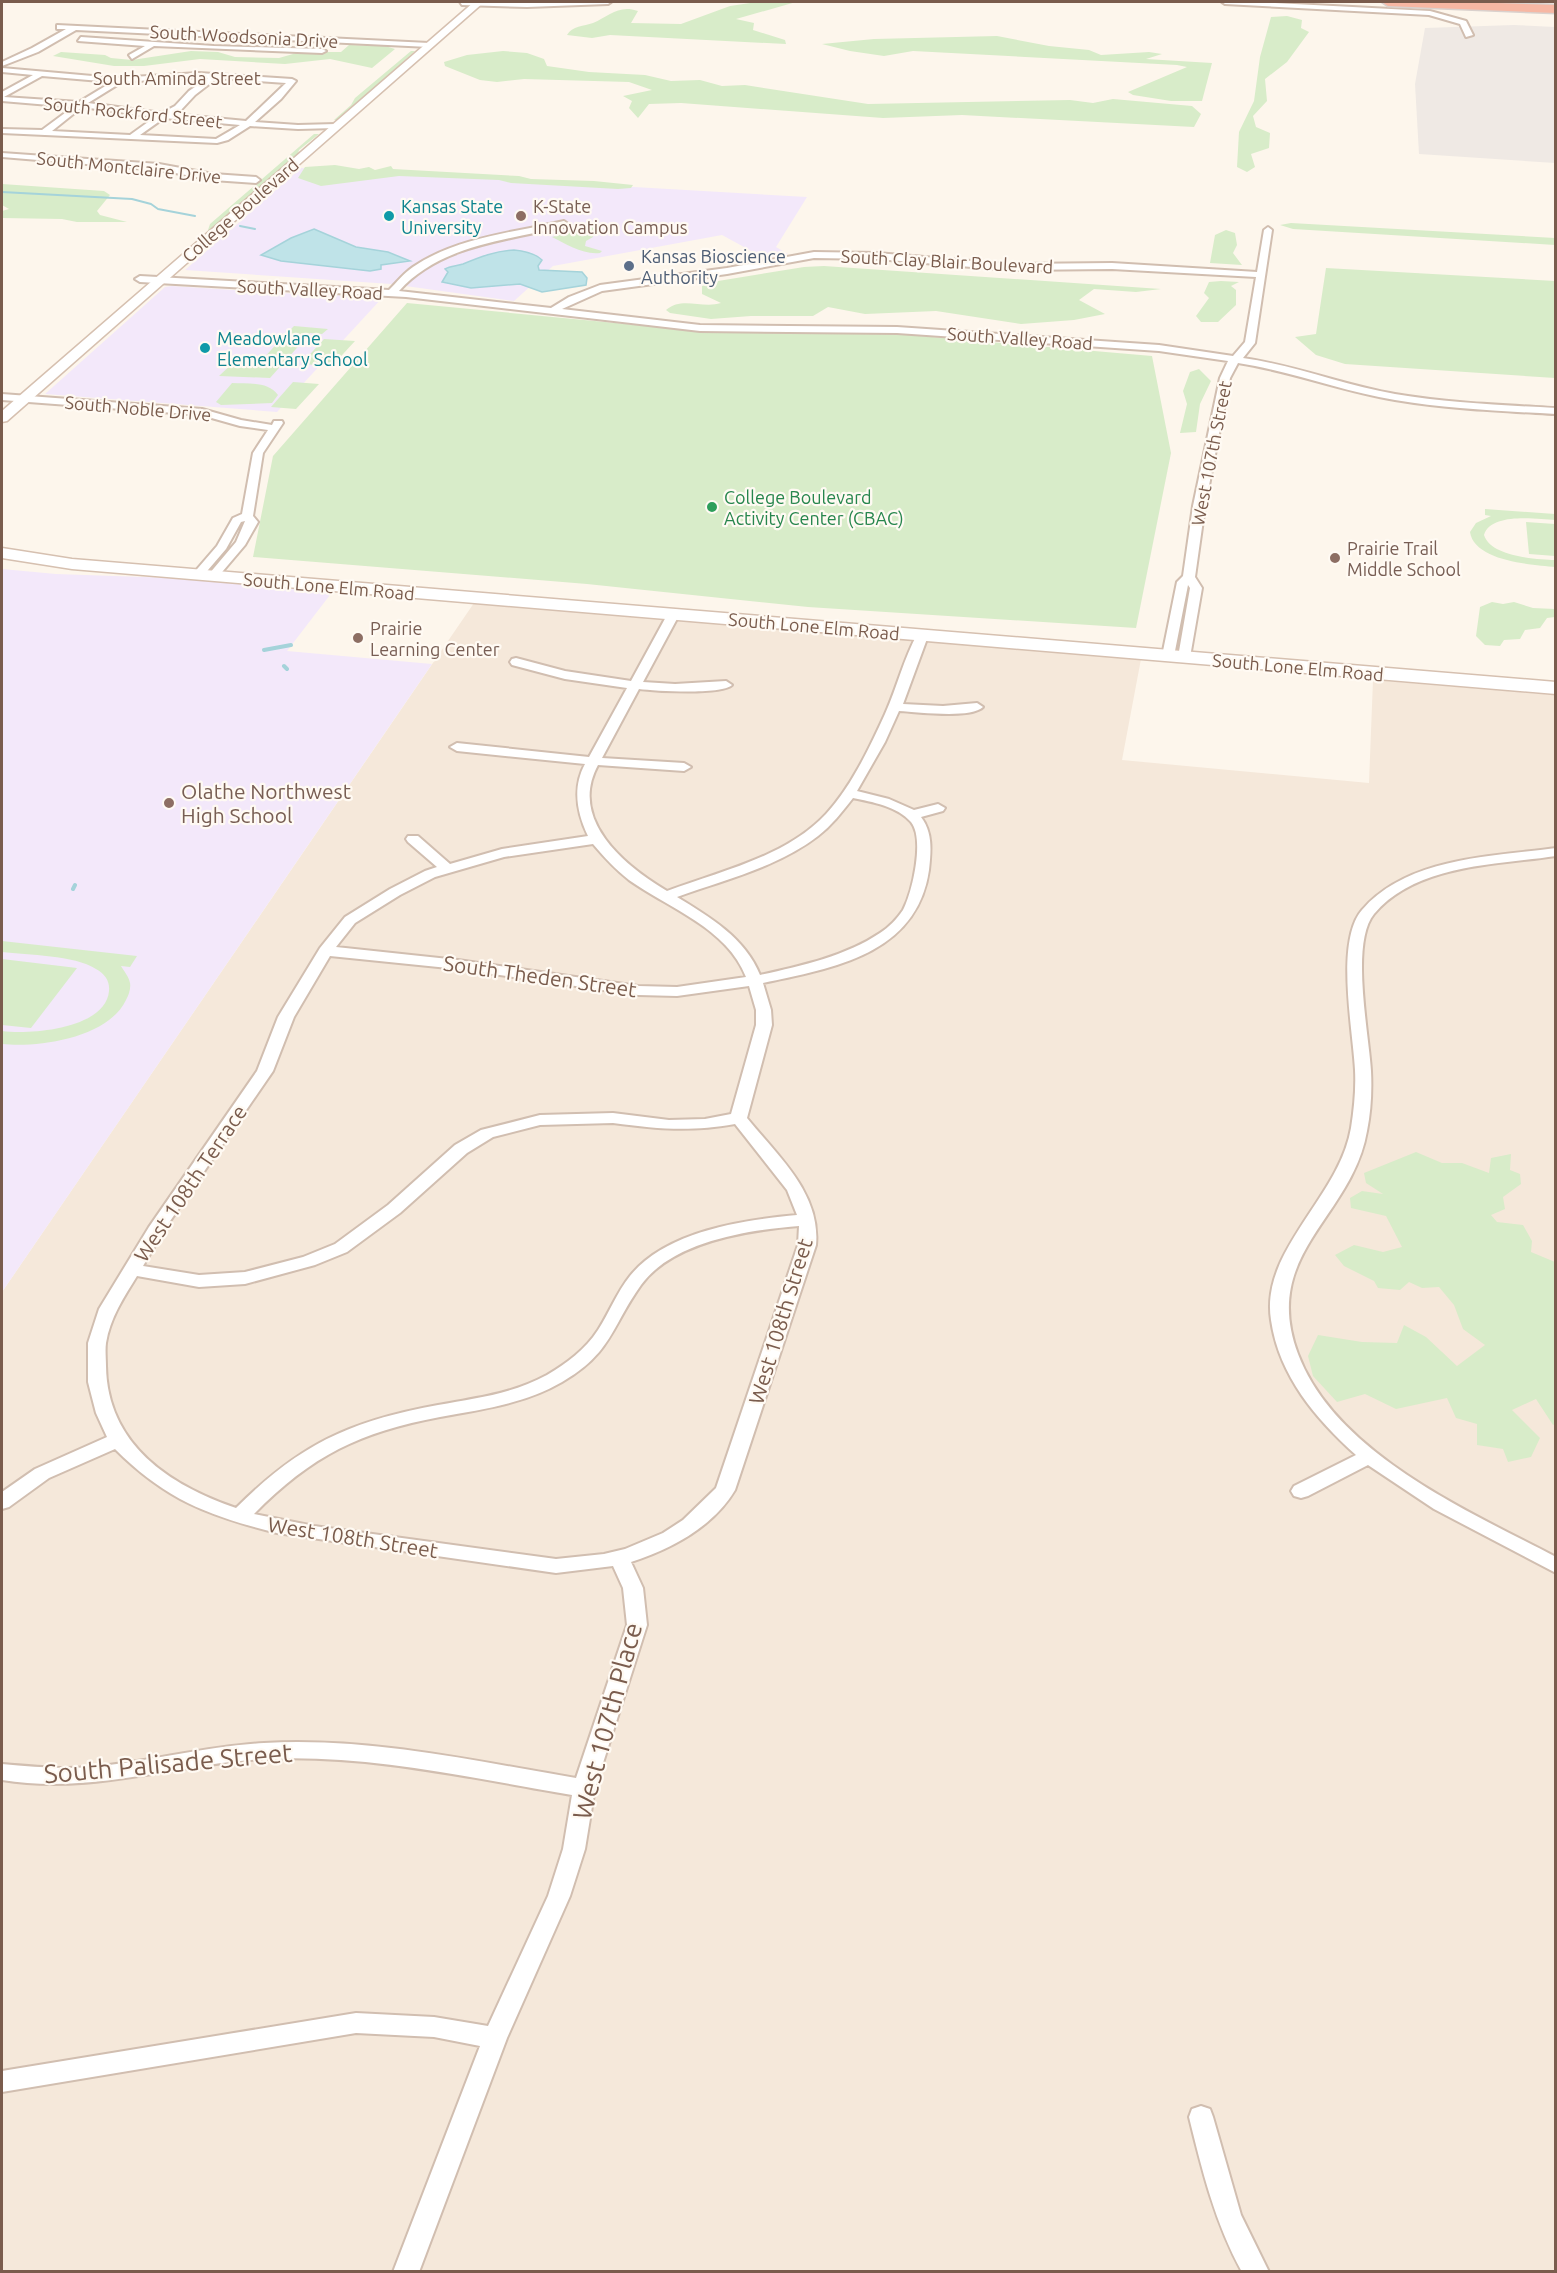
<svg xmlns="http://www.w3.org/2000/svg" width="1557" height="2273" viewBox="0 0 1557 2273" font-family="Ubuntu,sans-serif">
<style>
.residential{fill:#f5e8da}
.industrial{fill:#efe9e4}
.education{fill:#f3e8fa}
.green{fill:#d8ecc9}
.water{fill:#bfe3e8;stroke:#a5d3da;stroke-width:1.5}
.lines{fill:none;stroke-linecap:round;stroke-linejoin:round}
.stream-far1{stroke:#a5d3da;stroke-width:2}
.stream{stroke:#a5d3da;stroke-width:4}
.street-casing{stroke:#d1beb0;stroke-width:4}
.secondary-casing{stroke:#d6c0b0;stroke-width:3}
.highway-casing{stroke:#dad1cd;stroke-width:3}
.street{fill:#fff;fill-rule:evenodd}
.secondary{fill:#fff;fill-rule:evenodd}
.highway{fill:#f7b7a3;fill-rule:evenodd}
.culture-dot{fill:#0f9aa8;stroke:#fffaf3;stroke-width:2}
.education-dot{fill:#8d6e63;stroke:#fffaf3;stroke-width:2}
.service-dot{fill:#5c6f8a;stroke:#fffaf3;stroke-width:2}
.leisure-dot{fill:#2e9e5b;stroke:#fffaf3;stroke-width:2}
.labels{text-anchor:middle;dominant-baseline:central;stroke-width:4.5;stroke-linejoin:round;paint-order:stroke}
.far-street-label{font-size:18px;fill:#7a5c4d;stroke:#fffaf3}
.far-culture-label{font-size:18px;fill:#0d838f;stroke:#fffaf3;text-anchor:start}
.far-education-label{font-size:18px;fill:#785e54;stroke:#fffaf3;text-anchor:start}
.far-service-label{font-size:18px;fill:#4e5e75;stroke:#fffaf3;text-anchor:start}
.far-leisure-label{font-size:18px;fill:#27864d;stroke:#fffaf3;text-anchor:start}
.education-label{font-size:21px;fill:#785e54;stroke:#fffaf3;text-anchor:start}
.street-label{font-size:21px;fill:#7a5c4d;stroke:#fffaf3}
.near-street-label{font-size:26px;fill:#7a5c4d;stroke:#fffaf3}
</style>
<rect width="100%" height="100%" fill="#fdf6ec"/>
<!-- residential -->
<path class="residential" d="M474,603l667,56 -19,101 247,23 4,-103 182,15v1576l-1553,1v-980z"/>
<!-- industrial -->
<path class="industrial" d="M1514,25l41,2v136l-136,-9 -4,-70 10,-56z"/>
<!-- education -->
<path class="education" d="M301,168l506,29 -31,50 12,7 -22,5 -44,-24 -169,31 -39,35 -123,-17 -206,-14z
M172,286l125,8 86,3 -106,115 -232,-18 120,-107z
M2,569l54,5 117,4 160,13 -46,60 145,13 -430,628z"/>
<!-- green -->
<path class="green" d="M757,2h39l-60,17 18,4 -1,7 32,10 1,4 -176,-9 -18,3 -25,-3c5,-9 17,-9 26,-12 16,-7 26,-19 45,-12l-7,12 50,1 49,-18z
M1287,16l15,4 -1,8 8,4 -22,30 -22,17 2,22 -14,15 3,11 14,6 -1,15 -18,6 4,13 -8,5 -10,-5 2,-35 15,-31 6,-44 11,-40z
M997,36l52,10 40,4 12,5 48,-3 13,2 -16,5 66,4 -10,38h-31l-38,-6 -5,-3 59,-25 -10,-2 -264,-14 -29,5 -34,-5 -28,-7 52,-5z
M349,45l36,1 10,3 -23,19 -42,-9 -45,5 -85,-5 -56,7h-30l-61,-10 8,-4 44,3 6,3 21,2 59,-9 27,1 17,5 44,1 21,-6h41z
M411,51h4l-76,69h-5l17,-15 4,-7z
M503,51l24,2 17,6 3,7 42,6 56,3 26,6 29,-1 22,6 23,-1 123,19 202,-4 23,3 20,-4 79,7 9,8 -7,13 -232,-12 -79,3 -202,-15 -32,1 -11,14 -9,-10 3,-7 -9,-5 29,-6 -23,-8 -105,-3 -27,3 -17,-2 -35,-14 -1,-4 23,-7z
M314,134h5l-20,16 -2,7 -90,76 3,-9z
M335,165l24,4 10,-2 6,3 16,-4 2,3 126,7 12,3 63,2 39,4 -2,3 -13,1 -107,-6 -12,-3 -100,-4 -78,10 -23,-8 7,-11z
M2,184l102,7 6,4 -13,16 3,4 27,7h-50l-15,-3 -60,-1v-7l7,-2 -7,-4 1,-4z
M596,222l1,6 -4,6v3l-7,4 -1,5 17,5 -2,2c-17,2 -34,-9 -48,-16l30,-9 -1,-3z
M1291,223l264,15v7l-262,-16 -13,-4z
M1226,230l9,3 2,12 -4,8 9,12 -32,-2 5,-28z
M824,266l337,23 -25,3 -42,-3 -15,11 26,14 -31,6 -53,4 -85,-13 -71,3 -37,-7 -15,9h-62l-40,3 -41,-6 -4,-3c16,-14 36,-1 55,-7l-19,-9v-8l10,-4 92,-15z
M1326,268l229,13v97l-210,-14 -29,-9 -21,-18 21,-3z
M1221,281l18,1 -8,4 5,4v15l-18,17h-17l-5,-6 13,-18 -5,-5 5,-11z
M407,303l282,27 197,3 266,23 19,97 -35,175 -328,-21 -221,-23 -334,-27 20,-101z
M294,326l34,3 -6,5 -12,-1 -5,6 -22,-2z
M282,338l22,2 -34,38 -51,-2 17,-16 25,1z
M324,339l31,2 -23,25 -31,-2z
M1199,369l12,12 -11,23 -4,28 -16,1 7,-29 -4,-13 7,-19z
M293,382l26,2 -23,25 -25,-2z
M232,383c16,1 36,-2 46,12l-6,8 -51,2 -5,-3z
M1485,509l70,5v6c-18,-1 -64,-8 -71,15 7,22 52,24 71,25v7c-23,-2 -81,-6 -85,-35l6,-9 15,-7 -6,-1z
M1526,522l29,2v32l-26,-2z
M1492,602l11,2 11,-2 19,6 22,1v8l-8,1 -7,10 -15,2 -5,9 -16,1 -4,6 -15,-1 -9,-9 4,-29z
M2,941l135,15 -7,11 -9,-1c3,5 8,11 9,17 1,5 -1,12 -4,17 -18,38 -88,48 -124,44v-13c27,4 104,-2 107,-40 1,-10 -4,-17 -13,-22 -22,-14 -68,-14 -94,-17z
M2,959l75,9 -46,60 -29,-3z
M1416,1152l26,11h20l27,10 2,-15 20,-4 -1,16 10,4 1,10 -18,13 2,12 -14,6 6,7 26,3 9,16 -1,11 24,10v162l-2,1 -17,-26 -24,11 28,28 -9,19 -23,5 -5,-13 -26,-4v-21l-21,-6 -9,-20 -51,11 -31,-15 -28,8 -24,-26 -5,-20 10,-21 44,7 35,1 7,-18 22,12 31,29 28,-21 -22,-16 -9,-24 -15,-18 -17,1 -13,-6 -9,8 -22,-2 -4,-7 -30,-15 -9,-11 19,-10 29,7 19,-5 -16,-31 -35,-8 -1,-10 12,-7 21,3 -17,-11 -2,-10z"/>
<!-- water -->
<path class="water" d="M314,229l42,18 32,5 22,9 -29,4v4l-11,2 -89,-10 -20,-6 30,-17z
M514,250c10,1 21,3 28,10l-4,6 1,4 43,2 5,6 -1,7 -44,7 -22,-8 -49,4 -29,-6 6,-10 -3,-3c5,-3 12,-3 18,-5 17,-7 32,-13 51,-14z"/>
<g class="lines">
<!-- stream-far1 -->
<path class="stream-far1" d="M2,192l130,7 19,5 7,5 37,7
M240,226l15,3"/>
<!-- stream -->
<path class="stream" d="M264,650l27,-5
M284,666l3,3
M73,889l2,-4"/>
<!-- street casing -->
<g class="street-casing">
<path id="street" d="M460,2h151l-3,2 -81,3 -65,-2z
M1222,2h33l175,9 36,10 7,14 -7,2 -6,-13 -31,-9 -204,-11z
M57,25l372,18 4,2 -4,2 -353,-17 -38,22 -36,14v-4l30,-14 34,-19h-9z
M81,37l133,9 108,3 4,2 -4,2 -168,-7 -22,13 -3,-4 16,-9 -67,-5z
M2,68l113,10 84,-5 93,6 4,2 -15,18 -26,23 43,3 38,-1 4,2 -4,2 -38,1 -48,-3 -22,14 -11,3 -215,-10v-4l40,1 31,-23 -71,-6v-9l31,-17 -31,-3zM42,76l70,6 -33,20 -75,-5zM199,77l9,1 -19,13 -14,15 -13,7 -74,-10 34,-21zM217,78l69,5 -40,38 -74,-7 9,-4 14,-15zM82,107l73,10 -25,18 -78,-4zM164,118l76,7 -24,14 -76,-4z
M2,153l157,11 54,10 43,3 4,3 -4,3 -43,-3 -54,-10 -157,-13z
M564,221l4,3 -1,2c-57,14 -126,18 -168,65l152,17 18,-11 31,-12 127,-17 87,-16 63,1 130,11 105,-1 145,9 7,-42 4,-3 4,3 -17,113 -12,15c51,7 100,27 152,36 53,9 107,11 161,14v6c-54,-3 -108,-5 -161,-14 -54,-9 -104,-29 -157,-37l-8,15 -25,128 -10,71 7,11 -12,69 -6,4 -6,-4 12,-69 -2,-3 -14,71 -6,4 -6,-4 15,-74 6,-6 10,-70 27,-128 8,-17 -69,-10 -262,-18 -197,-2 -294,-34 -266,-15 -5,-3 5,-3 249,14c8,-8 15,-17 24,-23 42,-29 102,-35 151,-46zM814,258l63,1 130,11 105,-1 144,8 -11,65 -12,14 -74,-11 -262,-18 -197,-2 -138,-16 40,-18 125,-17z
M2,394l200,15 39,11 31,5 2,-4h8l1,2 -20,30 -10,63 5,6 -13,23 -28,33h-8v-4l27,-32 9,-21 -4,1 -15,27 -24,28h-8l-2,-2 25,-29 16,-28 9,-4 11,-61 15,-23 -28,-4 -39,-11 -199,-15z
M673,611l6,4 -36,67 32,2 51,-3 6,4c-11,10 -76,6 -93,4l-37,69 82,5 7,4 -7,4 -86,-6c-30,55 27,101 69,126 53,-20 119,-34 159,-77 25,-27 43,-65 59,-100 12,-26 19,-57 33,-81h8l2,3 -25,68 40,2 34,-3 6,4c-12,12 -65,5 -84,4l-14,31 -28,49 32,8 25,11 24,-6 7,4 -2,3 -22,6c12,16 10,34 8,53 -12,84 -95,98 -166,113l8,27 1,15 -25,93c30,37 74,75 69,127l-81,245c-22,37 -64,59 -104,72l12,26 4,37 -52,163 -10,61 -15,47 -63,142 -88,234h-26l87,-226 -46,-9 -78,-4 -354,59v-21l354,-58 78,4 54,9 60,-130 15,-47 9,-54c-101,-17 -205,-41 -308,-36 -89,5 -173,36 -262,21v-16c33,3 65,6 99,2 55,-6 108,-20 163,-23 105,-6 210,18 312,35l51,-153 -4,-37 -10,-22 -57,7 -279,-40c-68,-17 -111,-33 -162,-84l-66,29 -40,29 -7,2v-17l33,-23 72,-32 -11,-24 -8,-31v-39l11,-34 50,-82 108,-156 21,-54 42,-69 25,-31 45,-28 35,-18 12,-4 -29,-25 -2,-3 2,-3h10l32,28 52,-15 86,-13c-11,-23 -16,-48 -3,-72l-128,-13 -7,-4 7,-4 132,14 38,-69 -62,-9 -53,-14 -2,-3 2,-3 4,-1 49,13 66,10 36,-66zM853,798c19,4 44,8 58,24 14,17 1,71 -8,88 -6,9 -14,17 -23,23 -34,23 -79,33 -120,42 -15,-37 -50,-58 -83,-78 47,-17 101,-30 141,-61 14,-11 24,-24 35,-38zM593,844c11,13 22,25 36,36 41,29 98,48 117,97l-69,10 -39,-1 -180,-26 -122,-13 19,-24 45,-28 35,-18 69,-20zM330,956l128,13 180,26 39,1 72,-10 7,24v15l-25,89 -26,5 -36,1 -56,-7 -73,2 -59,15 -26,15 -67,60 -53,39 -32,13 -58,15 -46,3 -56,-9 23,-39 107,-156 21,-54zM613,1123c45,6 77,9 122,1l52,66 10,25c-54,5 -131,16 -167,61 -13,16 -21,37 -32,54 -13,20 -31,33 -51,45 -35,19 -71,23 -109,30 -88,16 -138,39 -202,103 -67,-23 -129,-64 -130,-142 0,-7 -1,-16 0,-23 4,-25 18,-46 31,-67l62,11 46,-3 70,-19 32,-13 53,-39 67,-60 26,-16 47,-12zM799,1226l-1,19 -82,243 -33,32 -20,13 -38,16 -21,5 -48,5 -242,-33 -60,-12c58,-59 106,-82 186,-97 43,-8 84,-13 122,-35 50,-29 49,-55 79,-97 32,-44 108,-55 158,-59z
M1556,848v8c-59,9 -140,8 -182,58 -24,29 -5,120 -3,157 1,20 0,40 -4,60 -15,87 -107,122 -69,223 37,99 170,157 258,203v16l-122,-64 -66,-44 -60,31 -7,2 -7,-2 -3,-5 3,-5 62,-31c-40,-36 -77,-79 -85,-135 -11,-70 68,-122 80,-192 3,-19 5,-39 4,-58 -2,-40 -20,-129 7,-160 46,-53 129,-53 194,-62z
M1201,2106l9,3 3,8 28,98 28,57h-27c-27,-49 -40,-102 -53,-155l3,-8z"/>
</g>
<!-- secondary casing -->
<g class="secondary-casing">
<path id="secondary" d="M474,2h10l-477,419 -5,1v-11z
M2,548l70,11 1484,123v12l-1484,-125 -70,-11z"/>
</g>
<!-- highway casing -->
<g class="highway-casing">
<path id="highway" d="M1382,2h85l89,3v8l-168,-7z"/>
</g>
<!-- street -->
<use href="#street" class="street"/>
<!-- secondary -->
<use href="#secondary" class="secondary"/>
<!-- highway -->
<use href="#highway" class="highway"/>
</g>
<!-- markers -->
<g class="culture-dot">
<circle cx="389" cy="216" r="6"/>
<circle cx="205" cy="348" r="6"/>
</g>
<g class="education-dot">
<circle cx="521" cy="216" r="6"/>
<circle cx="1335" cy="558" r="6"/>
<circle cx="358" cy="638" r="6"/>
<circle cx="169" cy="803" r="6"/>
</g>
<circle class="service-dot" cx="629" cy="266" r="6"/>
<circle class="leisure-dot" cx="712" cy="507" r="6"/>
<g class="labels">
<!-- far-street labels -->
<g class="far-street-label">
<text transform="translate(244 36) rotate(3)">South Woodsonia Drive</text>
<text x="177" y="78">South Aminda Street</text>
<text transform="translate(133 112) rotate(6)">South Rockford Street</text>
<text transform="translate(129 167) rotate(6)">South Montclaire Drive</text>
<text transform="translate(240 210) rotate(-41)">College Boulevard</text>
<text transform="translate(947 261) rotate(3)">South Clay Blair Boulevard</text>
<text transform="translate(310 289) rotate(3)">South Valley Road</text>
<text transform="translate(1020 338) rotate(4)">South Valley Road</text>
<text transform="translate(138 408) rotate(5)">South Noble Drive</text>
<text transform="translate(1211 453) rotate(-79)">West 107th Street</text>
<text transform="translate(329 586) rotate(5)">South Lone Elm Road</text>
<text transform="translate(814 626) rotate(5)">South Lone Elm Road</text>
<text transform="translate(1298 667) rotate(5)">South Lone Elm Road</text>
</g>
<!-- far-culture labels -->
<g class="far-culture-label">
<text x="401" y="206">Kansas State<tspan x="401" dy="21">University</tspan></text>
<text x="217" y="338">Meadowlane<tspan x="217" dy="21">Elementary School</tspan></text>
</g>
<!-- far-education labels -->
<g class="far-education-label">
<text x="533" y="206">K-State<tspan x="533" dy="21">Innovation Campus</tspan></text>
<text x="1347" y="548">Prairie Trail<tspan x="1347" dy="21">Middle School</tspan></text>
<text x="370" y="628">Prairie<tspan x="370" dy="21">Learning Center</tspan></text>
</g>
<!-- far-service labels -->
<g class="far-service-label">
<text x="641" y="256">Kansas Bioscience<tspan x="641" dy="21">Authority</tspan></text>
</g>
<!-- far-leisure labels -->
<g class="far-leisure-label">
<text x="724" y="497">College Boulevard<tspan x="724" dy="21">Activity Center (CBAC)</tspan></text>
</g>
<!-- education labels -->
<g class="education-label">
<text x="181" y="791">Olathe Northwest<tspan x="181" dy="24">High School</tspan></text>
</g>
<!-- street labels -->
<g class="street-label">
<text transform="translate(540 976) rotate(8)">South Theden Street</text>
<text transform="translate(190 1183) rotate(-56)">West 108th Terrace</text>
<text transform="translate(780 1321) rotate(-73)">West 108th Street</text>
<text transform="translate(353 1537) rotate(9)">West 108th Street</text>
</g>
<!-- near-street labels -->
<g class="near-street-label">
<text transform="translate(607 1721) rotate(-75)">West 107th Place</text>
<text transform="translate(168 1763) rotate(-5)">South Palisade Street</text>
</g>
</g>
<!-- border -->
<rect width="1557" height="2273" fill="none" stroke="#7a5c4d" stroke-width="6"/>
</svg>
